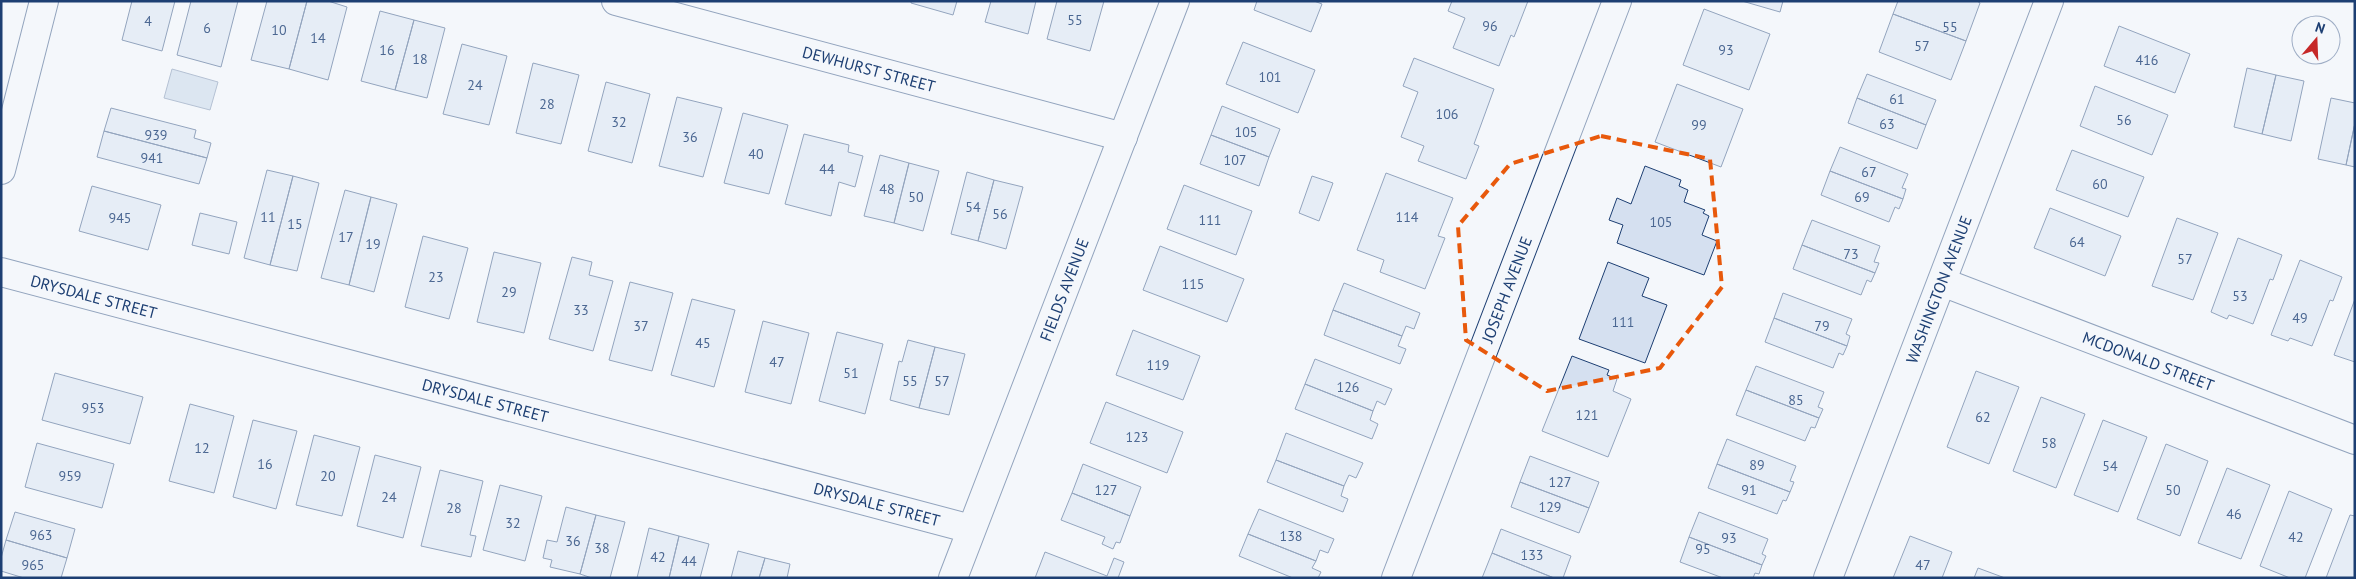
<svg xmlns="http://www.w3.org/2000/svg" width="2356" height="579" viewBox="0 0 2356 579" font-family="'PT Sans',sans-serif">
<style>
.water{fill:#bed0e5;stroke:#687fa3}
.building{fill:#d5e0f0;stroke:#1d3f73}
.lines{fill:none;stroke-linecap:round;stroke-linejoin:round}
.minor-casing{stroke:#1d3f73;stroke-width:30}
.tertiary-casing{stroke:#1d3f73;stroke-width:30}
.minor{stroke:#f4f7fb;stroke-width:28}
.tertiary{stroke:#f4f7fb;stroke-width:28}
.marked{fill:none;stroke:#e8590c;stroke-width:4;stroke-dasharray:10 6;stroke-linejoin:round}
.labels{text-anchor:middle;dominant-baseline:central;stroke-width:4;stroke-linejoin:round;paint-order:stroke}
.number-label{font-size:14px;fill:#4b6792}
.street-label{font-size:16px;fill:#1d3f73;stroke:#f4f7fb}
</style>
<rect width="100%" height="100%" fill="#f4f7fb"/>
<!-- water -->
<path class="water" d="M172,69l46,13 -8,28 -46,-12z"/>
<!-- building -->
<path class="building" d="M132,1h43l-13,50 -40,-11z
M191,1h47l-17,66 -44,-12z
M267,1h40l-18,68 -38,-9z
M307,1h21l19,6 -19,73 -39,-11z
M911,1h46l-4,14 -42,-12z
M991,1h45l-8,33 -43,-12z
M1057,1h47l-14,50 -43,-12z
M1257,1h57l8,3 -11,28 -57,-22z
M1452,1h76l-14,36 -3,-2 -12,31 -46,-18 12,-30 -17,-7z
M1742,1h41l-3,11z
M1898,1h79l3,2 -14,38 -73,-27z
M1704,9l66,25 -21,56 -66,-25z
M380,11l34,9 -19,70 -34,-9z
M1893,14l73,27 -15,39 -72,-28z
M414,20l31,8 -18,70 -32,-8z
M2119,26l71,28 -15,39 -71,-27z
M1243,42l72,28 -17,43 -72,-29z
M462,44l45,12 -18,69 -46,-11z
M1414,58l80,31 -20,55 5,2 -13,33 -48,-18 6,-15 -23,-9 17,-45 -15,-6z
M533,63l46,12 -18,69 -45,-11z
M2247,68l29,7 -14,59 -28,-7z
M1867,74l69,26 -10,25 -69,-27z
M2276,75l28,6 -13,60 -29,-7z
M606,82l44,12 -18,69 -44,-12z
M1677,84l66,25 -22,58 -66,-25z
M2095,86l73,29 -16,40 -72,-29z
M677,97l45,11 -19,69 -44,-11z
M1857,98l69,27 -9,24 -69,-26z
M2331,98l24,5v20l-9,42 -28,-6z
M1222,106l58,23 -11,28 -58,-22z
M111,108l85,22 -2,8 17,5 -4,15 -103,-27z
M743,113l45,12 -19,69 -45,-11z
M2355,123v44l-9,-2z
M104,131l103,27 -8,26 -102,-27z
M804,134l45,11 -1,7 15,4 -8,31 -16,-5 -8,34 -46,-12z
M1211,135l58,22 -10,29 -59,-22z
M1840,147l68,27 -6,14 4,1 -3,10 -73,-28z
M2072,150l72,27 -16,40 -72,-27z
M880,155l29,8 -15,60 -30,-7z
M909,163l30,8 -16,60 -29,-8z
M1645,166l36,14 -2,6 9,4 -4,12 21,8 -2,3 6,3 -7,19 15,6 -13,34 -87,-32 6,-18 -14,-5 8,-22 14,6z
M267,170l26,6 -23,89 -26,-7z
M1830,171l73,28 -4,10 -4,-2 -6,15 -68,-27z
M967,172l27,8 -16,61 -27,-7z
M1386,173l67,25 -15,38 7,2 -20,51 -45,-17 4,-12 -27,-10z
M293,176l26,7 -22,88 -27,-6z
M1312,176l21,7 -14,38 -20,-8z
M994,180l29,7 -17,62 -28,-8z
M1184,185l68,26 -16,44 -69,-26z
M92,186l69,19 -13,45 -69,-19z
M345,190l26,7 -22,88 -28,-7z
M371,197l26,7 -23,88 -25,-7z
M2050,208l71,28 -16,40 -71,-28z
M200,213l37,9 -8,32 -37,-9z
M2177,218l41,15 -25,67 -41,-14z
M1812,220l68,26 -6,16 5,1 -4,10 -73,-28z
M423,236l45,12 -19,71 -44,-12z
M2238,238l44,17 -9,25 -3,-1 -17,45 -24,-9 -2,4 -16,-7z
M1802,245l73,28 -4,9 -4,-2 -6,15 -68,-26z
M1160,246l84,33 -17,43 -84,-32z
M494,252l47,11 -17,70 -47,-11z
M572,257l20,5 -3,13 24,6 -20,70 -44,-12z
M2300,260l42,17 -9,24 -3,-1 -18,46 -22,-8 -2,3 -17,-6z
M1608,262l41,16 -7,18 25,9 -22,58 -66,-24z
M630,282l43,11 -21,78 -43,-11z
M1344,283l76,30 -6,16 -8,-3 -4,10 -69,-26z
M1783,293l69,26 -6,15 4,2 -3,10 -73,-28z
M692,299l43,11 -21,77 -43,-12z
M2355,299v63l-21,-7z
M1333,310l69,26 -4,10 8,3 -6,15 -76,-29z
M1774,318l73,28 -4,9 -4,-2 -6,15 -68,-26z
M763,321l46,12 -18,71 -46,-12z
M1133,330l67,26 -17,44 -67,-25z
M837,332l46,12 -18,70 -46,-13z
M908,340l27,7 -16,61 -29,-8 9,-39 3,1z
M935,347l30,7 -16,61 -30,-7z
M1572,356l37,14 -2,5 10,4 -4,12 18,8 -23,58 -66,-26z
M1315,359l77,30 -7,16 -8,-4 -4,10 -68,-27z
M1756,366l68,26 -6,15 5,2 -4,9 -73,-28z
M1976,371l43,16 -30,77 -42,-17z
M55,373l88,24 -13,47 -88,-24z
M1305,384l68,27 -3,9 8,4 -6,15 -77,-30z
M1746,390l73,28 -4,10 -4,-1 -6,14 -69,-26z
M2041,397l44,17 -29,74 -43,-17z
M1106,402l77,30 -16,41 -77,-30z
M190,404l44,12 -20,77 -45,-12z
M253,420l44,11 -21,78 -43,-12z
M2103,420l44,17 -29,75 -44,-17z
M1286,433l77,30 -7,15 -7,-3 -5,11 -68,-26z
M314,435l46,12 -18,69 -46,-11z
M1727,439l69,27 -6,15 4,1 -4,10 -73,-28z
M37,443l77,21 -12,44 -77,-21z
M2166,444l42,17 -28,75 -43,-17z
M375,455l46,12 -18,71 -46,-12z
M1530,456l69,26 -10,26 -69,-26z
M1276,460l68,26 -3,10 7,3 -5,13 -76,-30z
M1083,464l58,23 -11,29 -58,-23z
M1717,464l73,28 -4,9 -3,-1 -6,14 -69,-26z
M2227,468l43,17 -29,74 -43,-16z
M440,470l43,11 -13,54 6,1 -5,21 -50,-11z
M1520,482l69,26 -10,25 -68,-26z
M500,485l42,11 -17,65 -42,-11z
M2289,491l43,18 -27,69h-15l-30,-12z
M1072,493l58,23 -10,27 -4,-1 -3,7 -11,-5 3,-7 -44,-17z
M566,507l30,8 -16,59 -30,-7 2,-7 -9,-2 4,-18 10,2z
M1259,509l75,30 -6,14 -8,-3 -4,11 -68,-27z
M15,512l60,17 -8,29 -61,-18z
M1699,512l69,27 -6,15 4,2 -4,9 -73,-28z
M596,515l29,7 -15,56h-18l-12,-4z
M2350,515l5,1v62h-29z
M649,528l30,8 -10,42h-32z
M1501,529l70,27 -8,22h-9l-62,-25z
M1248,534l68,27 -4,7 9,4 -3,6h-25l-54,-22z
M679,536l30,8 -9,34h-31z
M1910,536l42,16 -10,26h-49z
M1689,537l73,28 -3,9 -4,-1 -2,5h-30l-43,-16z
M6,540l61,18 -6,20h-37l-23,-7v-13z
M738,551l27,7 -6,20h-28z
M1045,552l62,24 7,-18 10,4 -6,16h-83z
M1492,553l62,25h-72z
M765,558l25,6 -3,14h-28z
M1978,568l27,10h-31z"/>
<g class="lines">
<!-- minor casing -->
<g class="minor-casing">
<g id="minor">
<path id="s1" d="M616,1l507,136"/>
<path id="s2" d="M1,272l970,257"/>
<path id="s3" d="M1942,282l413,158"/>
<path id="s4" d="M953,578l222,-577"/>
<path id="s5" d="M1396,578l221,-577"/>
<path id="s6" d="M1828,578l221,-577"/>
</g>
</g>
<!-- tertiary casing -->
<g class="tertiary-casing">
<path id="tertiary" d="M1,170l43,-169"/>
</g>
<!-- minor -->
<use href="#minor" class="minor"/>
<!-- tertiary -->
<use href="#tertiary" class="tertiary"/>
</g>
<!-- marked area -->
<path d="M0 0H2356V579H0ZM1601,136l109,23 12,128 -62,81 -113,23 -81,-51 -8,-114 52,-62z" fill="#f4f7fb" fill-opacity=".55" fill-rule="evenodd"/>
<path class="marked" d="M1601,136l109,23 12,128 -62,81 -113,23 -81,-51 -8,-114 52,-62z"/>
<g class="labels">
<!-- number labels -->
<g class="number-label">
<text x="1075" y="20">55</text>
<text x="148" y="21">4</text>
<text x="1490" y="26">96</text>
<text x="1950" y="27">55</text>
<text x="207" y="28">6</text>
<text x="279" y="30">10</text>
<text x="318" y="38">14</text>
<text x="1922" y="46">57</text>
<text x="387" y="50">16</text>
<text x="1726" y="50">93</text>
<text x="420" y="59">18</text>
<text x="2147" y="60">416</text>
<text x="1270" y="77">101</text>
<text x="475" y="85">24</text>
<text x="1897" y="99">61</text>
<text x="547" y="104">28</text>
<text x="1447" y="114">106</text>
<text x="2124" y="120">56</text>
<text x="619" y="122">32</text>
<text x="1887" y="124">63</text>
<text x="1699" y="125">99</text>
<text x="1246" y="132">105</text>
<text x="156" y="135">939</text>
<text x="690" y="137">36</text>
<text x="756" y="154">40</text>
<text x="152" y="158">941</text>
<text x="1235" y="160">107</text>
<text x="827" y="169">44</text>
<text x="1869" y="172">67</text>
<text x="2100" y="184">60</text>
<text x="887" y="189">48</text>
<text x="916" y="197">50</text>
<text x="1862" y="197">69</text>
<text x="973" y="207">54</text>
<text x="1000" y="214">56</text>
<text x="268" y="217">11</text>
<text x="1407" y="217">114</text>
<text x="120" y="218">945</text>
<text x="1210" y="220">111</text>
<text x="1661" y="222">105</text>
<text x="295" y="224">15</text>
<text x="346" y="237">17</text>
<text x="2077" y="242">64</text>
<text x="373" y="244">19</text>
<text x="1851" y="254">73</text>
<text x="2185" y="259">57</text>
<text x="436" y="277">23</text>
<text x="1193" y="284">115</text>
<text x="509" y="292">29</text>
<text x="2240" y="296">53</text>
<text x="581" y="310">33</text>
<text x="2300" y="318">49</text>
<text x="1623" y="322">111</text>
<text x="641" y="326">37</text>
<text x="1822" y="326">79</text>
<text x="703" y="343">45</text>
<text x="777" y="362">47</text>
<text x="1158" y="365">119</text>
<text x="851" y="373">51</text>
<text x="910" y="381">55</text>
<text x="942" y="381">57</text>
<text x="1348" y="387">126</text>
<text x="1796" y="400">85</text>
<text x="93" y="408">953</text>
<text x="1587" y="415">121</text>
<text x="1983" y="417">62</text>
<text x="1137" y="437">123</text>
<text x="2049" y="443">58</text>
<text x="202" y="448">12</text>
<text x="265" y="464">16</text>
<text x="1757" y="465">89</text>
<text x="2110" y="466">54</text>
<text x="70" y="476">959</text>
<text x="328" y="476">20</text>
<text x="1560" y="482">127</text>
<text x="1106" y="490">127</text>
<text x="1749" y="490">91</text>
<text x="2173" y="490">50</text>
<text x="389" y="497">24</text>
<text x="1550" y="507">129</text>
<text x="454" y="508">28</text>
<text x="2234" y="514">46</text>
<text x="513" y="523">32</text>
<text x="41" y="535">963</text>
<text x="1291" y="536">138</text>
<text x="2296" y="537">42</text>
<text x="1729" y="538">93</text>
<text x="573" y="541">36</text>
<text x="602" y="548">38</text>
<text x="1703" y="549">95</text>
<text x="1532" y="555">133</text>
<text x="658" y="557">42</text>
<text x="689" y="561">44</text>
<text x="33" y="565">965</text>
<text x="1923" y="565">47</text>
</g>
<!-- street labels -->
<g class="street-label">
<text stroke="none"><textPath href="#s1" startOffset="262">DEWHURST STREET</textPath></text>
<text stroke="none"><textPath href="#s4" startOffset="309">FIELDS AVENUE</textPath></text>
<text stroke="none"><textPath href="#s5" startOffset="309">JOSEPH AVENUE</textPath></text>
<text stroke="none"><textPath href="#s6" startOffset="309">WASHINGTON AVENUE</textPath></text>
<text stroke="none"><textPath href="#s2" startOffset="96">DRYSDALE STREET</textPath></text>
<text stroke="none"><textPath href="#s3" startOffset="221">MCDONALD STREET</textPath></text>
<text stroke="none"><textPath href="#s2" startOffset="501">DRYSDALE STREET</textPath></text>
<text stroke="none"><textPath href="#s2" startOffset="906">DRYSDALE STREET</textPath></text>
</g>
</g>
<!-- border -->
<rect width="2356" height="579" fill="none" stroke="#1d3f73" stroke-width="5"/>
<!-- north arrow -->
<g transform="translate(2316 40) rotate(19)"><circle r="24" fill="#f4f7fb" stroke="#9eadc5"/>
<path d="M0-4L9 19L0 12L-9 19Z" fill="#c62828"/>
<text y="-8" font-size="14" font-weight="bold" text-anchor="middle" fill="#1d3f73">N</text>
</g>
</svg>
